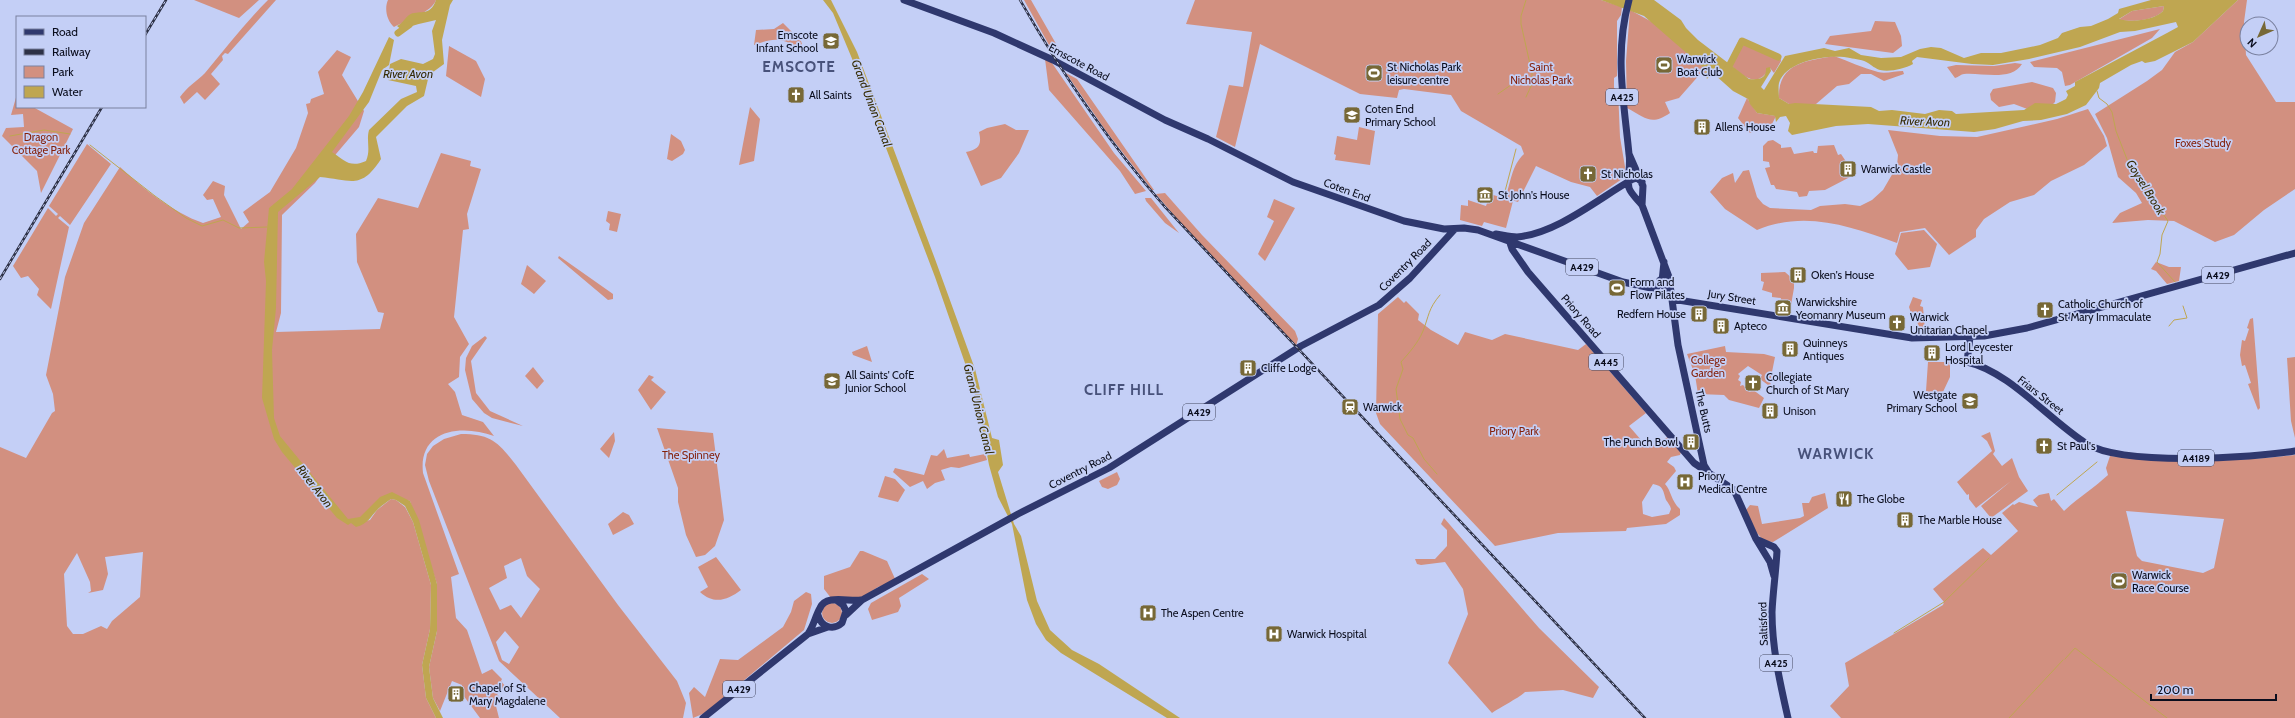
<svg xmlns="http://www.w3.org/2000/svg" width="2295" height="718" viewBox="0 0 2295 718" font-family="Cabin,sans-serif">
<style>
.green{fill:#d29080;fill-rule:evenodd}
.water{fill:#bfa651;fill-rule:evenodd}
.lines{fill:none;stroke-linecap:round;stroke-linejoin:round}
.stream{stroke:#bfa651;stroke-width:1}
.river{stroke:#bfa651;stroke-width:7}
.primary{stroke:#2f386e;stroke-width:7}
.rail-casing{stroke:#2d3146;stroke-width:2.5}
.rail{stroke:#c4cff6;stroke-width:1;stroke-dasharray:3;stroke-linecap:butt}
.labels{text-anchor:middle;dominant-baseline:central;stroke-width:3.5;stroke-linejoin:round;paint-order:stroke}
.shield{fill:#c4cff6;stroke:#42475e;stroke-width:1}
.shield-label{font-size:10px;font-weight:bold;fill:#0a0d1d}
.poi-label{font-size:11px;fill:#0a0d1d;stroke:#c4cff6;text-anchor:start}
.street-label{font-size:11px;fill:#0a0d1d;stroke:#c4cff6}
.park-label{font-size:11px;fill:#841f08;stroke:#c4cff6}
.water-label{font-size:12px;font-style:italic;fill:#362c05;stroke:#c4cff6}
.district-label{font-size:15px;font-weight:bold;letter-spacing:1px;fill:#48527b;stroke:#c4cff6}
</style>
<rect width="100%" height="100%" fill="#c4cff6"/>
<!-- green -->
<path class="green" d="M194,0h65l-20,18z
M268,0h8l-48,54 -3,-1 -3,3 1,4 -12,14 9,10 -15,16 -8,-8 -13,12 -4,-7c7,-10 17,-16 25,-24 21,-25 40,-50 63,-73z
M388,0h48c-4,12 -30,21 -42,27 -7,-6 -10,-18 -6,-27z
M1024,0h7l28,49 -10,-4z
M1195,0h406l21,7 -1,8 -4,6v55l-3,2v10l4,2 2,47 5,30 -3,12 -25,17 -7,-9 -19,-5 -35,-16 -18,36 -13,-4c6,-15 6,-32 19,-44l-3,-8 -60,-35 -10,-16 -47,-6 -5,1 -2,8 -37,-4 -100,-50 -25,103 -19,-10 13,-52 14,2 9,-55 -66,-8z
M2238,0h9l-3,22 2,33 30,47h19v87l-31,21 -30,25 -19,7 -41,-21 -26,-1 -36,3 8,-10 22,-10 -6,-10 -18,-16 -11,-39 -12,-24 52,-33 15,-11 13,-18 18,-10z
M2164,6l-1,5c-10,10 -31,11 -45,9l14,-9z
M1630,10l24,13 52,47 -1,4 -4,-1 -22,25 -14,4 5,11c-19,13 -24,5 -43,-5l-1,-47z
M1875,21l20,1 6,14 1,10 -9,7 -68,-9 5,-8 41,-5z
M783,23l18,18 1,3 -5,5c-14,-13 -27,-10 -43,-4l2,-15 18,-1z
M2160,29l-8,9 -82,47 -5,1 -3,-14 -5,-4 -23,-1 -4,-5z
M1740,38l40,18 1,5 -7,12 -4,-5c-14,22 -26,8 -42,-5z
M449,46l27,15 9,18 -4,18 -35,-21z
M337,50l14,7 -9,18 22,36 -5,16 -23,27 -21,29 -33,32 -1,98 -5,19 104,-3 4,-16 -6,-1 -21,-50 -1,-28 22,-36 40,10 23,-55 30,8 -1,5 11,3 -14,45 2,15 -6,1 -9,87 15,27 -9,13 -1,20 -11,7 7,8 7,23 21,7 11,14c-32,-12 -76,-7 -71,37l36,101 -8,3 5,41 11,12 15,44 10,-5 10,10 -1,2 4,5 -8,8 5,6 -6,6 3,12h-19l-17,-23 -1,-10 -10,-4 -12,30 -7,-13 -4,-31 8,-36v-47l-27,-83 -19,-5 -30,26 9,-2 7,-10 14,-11 5,1 9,7 8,15 18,63 -1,44 -8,36 4,33 10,20h-436v-271l26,11 26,-45 3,-2 -2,-17 -7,-19 19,-98 19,-54 36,-56c25,23 52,45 83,56l18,-6 -8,-18 -6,1 -4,-5 10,-14 12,5 -1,9 17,34 8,-7 -6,-10 27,-20 26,-44 12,-35 -2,-9 4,-1 1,-4 13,-5 -6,-22zM143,552l-3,45 -28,24 -5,8 -6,-3 -18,8h-10l-6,-8 -3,-52 13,-21 13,29 1,9 -3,2 15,-3 5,-16 -3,-17z
M1834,56c14,5 29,12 44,16 7,2 18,-1 25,-1l1,3 -20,7 -13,-7h-10l-12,10 -12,2 -21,18h-27l-10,-6c-1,-35 27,-37 55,-42z
M1045,59l7,4 62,90 32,38 -11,3 -15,-23 -71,-81z
M2015,63l7,1c-11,18 -42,8 -58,10 -3,0 -5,3 -9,4l-8,-11 9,-2 38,1z
M1066,73l11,6 77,111h-2l-46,-59z
M2032,82l21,6 3,5 -1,9 -5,5 -20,3 -16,-6 -15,3 -8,-7 -1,-6 3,-5z
M17,94v13h16l40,22 -32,64 -4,-22 -35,-35 4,-8 18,-1 -1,-13 -12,1z
M1747,98l10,15 19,3 -4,8 -22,9 -12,-15z
M750,107l10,12 -6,42 -15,4z
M2088,109l16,27 3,10 -23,19 -33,16 -17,14 -24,7 -26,17 -8,11v7l-27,18 -24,-27 -25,4 -3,11c-47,-17 -92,-33 -140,-13l-32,-21 -15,-17 12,-14 11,-5 2,10 8,-12 6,-1 8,27 6,7 7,4 41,2 9,-4 25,-2 15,2 12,-6 11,-10 14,-24 1,-11 -10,-25 52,6 37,1 80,-18z
M1005,124l11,6h13l-10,23 -18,25 -20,8 -15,-34c13,-3 16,-7 13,-20l8,-4z
M1359,127l16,4 -5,34 -35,-5 1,-5 -2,-1 3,-18 20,4z
M671,134l10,7 4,9 -2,4 -11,7 -5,-2z
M1773,140l8,5v3l10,-1 3,7 19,-3 1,2h3l1,-7 16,-1 4,10 3,-1 8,12 -2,5 3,6 -25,13 -16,1 -2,5 -8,1 -2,-5 -21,-3 -2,-4h-3l-6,-17 5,-1 -1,-5 -6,-1v-15l5,-5z
M87,144l24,20 -41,61 -10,-9 -2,2 11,9 -18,82 -14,-14 2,-6 -11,-13 -7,2 -8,-12 35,-58 8,8 2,-2 -9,-8z
M1165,193l37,42 93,96 3,8 -2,7 -102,-107 -38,-45z
M1490,194l23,7 -7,27 -22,-6 -2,4 -22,-6 1,-15 7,1v-6l18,6z
M1145,198h6l28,35 -14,-10 -19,-22z
M1274,199l21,9 -30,53 -7,-7 16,-33 -7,-4z
M608,211l13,3 -4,18 -8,-2 1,-6 -4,-3z
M1924,230l13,14 -7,23 -22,3 -13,-16 6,-21z
M559,256l54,38v5l-5,1 -50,-42z
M2156,262l13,5h12l-2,14 -12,3 -11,-13 -5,-2z
M527,265l19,16 -12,13 -13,-10z
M1785,272l9,8v8l-3,17 -11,-2 1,-5 -9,-1v-4l-10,-3 2,-8 -3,-1v-8z
M1398,297l6,6 2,-2 13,13 -1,6 13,10 27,15 7,-13 27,8 13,-6 73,16 8,-6 60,69 -17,13 19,22 20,-11 13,15 -1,3 -9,2 -4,5 7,5 2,4 -11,13c6,6 6,17 15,25v6l-14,9 -39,4 -1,3 -68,2 -63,13 -115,-122 -4,-11 2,-99zM1653,484c11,2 10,7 13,16 2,3 4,5 5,9l-2,5 -17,3 -9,-3 -1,-12z
M1913,297l9,3 -2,6 3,1 2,23 -6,1 -2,-12h-4l-4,-12z
M2253,318l7,90 -2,2 -10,-26 3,-1 -6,-18 -3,1 -2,-11 2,-15 3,1 4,-12 -2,-1 3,-9z
M485,336l2,2 -16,23 5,32 14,18 33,15 -31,-8 -8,-5 -12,-14 -7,-29 1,-12 6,-12z
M867,346l5,16 -19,-7 -1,-3z
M1725,346l1,6 38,2 11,3 -5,25 2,6 -12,-9 2,-4 -14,-9 -10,8 2,2 -2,4 3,2 -1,4 3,-1 7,7 2,-3 12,9 -5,10 -30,-8 -5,-5 -26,-1 -3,-19 -8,-21z
M2295,357v81l-4,-17 -4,-63z
M1928,362h22v15l-8,17 -16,-3z
M533,367l11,14 -7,8 -12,-13z
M649,375l5,2 -3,3 15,12 -15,18 -13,-20z
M657,428l56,5 11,87 -9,26 -10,9 -9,2 -10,-22 -8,-33v-14z
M614,432l1,9 -6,17 -9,-9z
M1990,432l5,19 -2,3 9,12 10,-8 7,19 9,14 -37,27 -10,-12 30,-25 -35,27 -7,-9v-5l-2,1 -10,-13 35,-31 -5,-10 -6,-5z
M461,434c30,0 37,8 55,31l102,140 59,76 9,22 -3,15h-123l-61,-57 -70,-180 -4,-16 2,-11 6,-8 11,-7zM521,558l6,18 13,13 -19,29 -10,-13 -11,5 -11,-22 18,-10 -3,-12zM505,631l14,16 -10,17 -7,-4 -6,-18z
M944,449l3,9 22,-4 1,3 15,-3 2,6 -28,8 -8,-1 -10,3 4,10 -10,3 -8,6 -4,-8 -13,6 -17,-15 2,-4 29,7 7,-20 6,1z
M2295,455v263h-454l-11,-12 19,-20 -4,-23 98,-58 1,-3 -11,-13 50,-41 8,7 27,-24 -16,-18 11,-9 1,1 5,-3 19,5 -5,-7 6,-5 10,-2 2,8 3,-2 10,12c14,-13 31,-24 44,-36l-2,-7 4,-12c61,7 124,6 185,-1zM2126,511l98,8 -10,49 -11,5 -61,-12 -5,-5z
M1117,472l3,7 -3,6 -9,4 -6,-2 -3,-6z
M885,476l10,3 10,11 -7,12 -20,-5z
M1825,493l3,15 -55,34 -9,-1 -8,-9 -10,-22 4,-5 8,1 4,18 38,-6 4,-2 -2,-13h7l3,-6z
M623,512l6,3 5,9 -21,11 -5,-11z
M1444,518l95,110 60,59 -6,11 -30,-8 -38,2c-3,4 -26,16 -33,21l-44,-50 20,-49 -5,-25 -18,-27 -24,3 -4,-1 -2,-5h20l12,-13v-16l-6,-6z
M860,551h3l24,10 9,20 -18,6 -15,10 -32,1 -7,-9v-13l26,-9z
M716,557l25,33c-13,10 -27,15 -41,2l8,-5 -10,-20z
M922,574l7,5 -30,19 2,8 -3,6 -26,8 -4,-11 3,-6z
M806,592l5,2 1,10 -8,26 -99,83 -12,5 -4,-25 5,-6 11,10 15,-38 18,1 45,-33 8,-15 3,-11z
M822 613a10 10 0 1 1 20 0a10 10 0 1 1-20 0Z"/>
<!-- water -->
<path class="water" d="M436,0h17l-3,5 -8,35 2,24 -15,11 -5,21 -17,10 -31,31 5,22c-20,31 -29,21 -61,18l-42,35 -2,96 -4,42 2,68 6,18 68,83 12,-2 20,-20 12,-5 18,9 9,19 18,64v47l-8,36 4,31 10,20h-7l-10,-20 -4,-33 8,-36 1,-44 -18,-63 -8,-16 -9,-6 -5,-1c-4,3 -9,6 -13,10 -8,8 -10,15 -22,18l-5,-4 -3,2 -11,-7 -55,-66 -8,-13 -12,-41 4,-117 -2,-19 5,-54 23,-19 57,-73 14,-24 26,-55 5,3 -5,25 -7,5 -13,32 -37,50c13,9 18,16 34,9 5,-11 0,-20 3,-31l32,-31 16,-7 -1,-6 -28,-6 2,-16 11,-5 22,5 10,-5 2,-5 -3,-23 4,-11c-11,3 -24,4 -33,11l-6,-5c6,-3 8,-8 12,-11 9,-6 21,3 27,-15z
M823,0h8l26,52 78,207 40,110 17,69 7,2 4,25 -5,7 16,52 7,12 16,65 13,29 22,20 27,14 81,54h-13l-106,-65 -15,-13 -10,-16 -9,-24 -15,-76 -14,-27 -9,-32 -13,-67 -10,-32 -31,-89 -82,-216 -20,-48z
M1601,0h53l27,20 5,8 12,12 51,39c9,1 18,0 17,-11l4,-1 1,4 -10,16 3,3 21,-34 39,-8 11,3 14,-3 12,7 20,3 20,-1 19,-8 11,-2 10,1 23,10 17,-5h20l39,-8 18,-7 4,-5 18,-6 11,-1 17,-7 10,-6 1,-4 32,-9h87l-45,42 -38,19 -10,2 -3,-2 -11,4 -31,18 -1,5 -13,17 -19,9 -26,6 -18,1 -28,8 -21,3 -106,-8 -32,2 -44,9 -4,-4 2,-8 -4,-7 -6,1 -4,5 -1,-6 -18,-3 -7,-9 -2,-5 -15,-8 -18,-16 -4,-1 -4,5 -2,-5 1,-4 -62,-54zM2164,6l-1,5c-9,9 -31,12 -44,8l13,-8zM2176,22l2,5 -11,6 -92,49v4l-9,5 2,4 -2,4 -10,5 -21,-1 -11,7 -68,4 -4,-3 -13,-1 -14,4 -33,-4 -13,1 -8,-4 -76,-4 -6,1 -10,-6c0,-4 -1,-11 0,-15 7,-23 52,-29 71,-25 5,1 14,2 18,5 3,2 8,6 12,7 10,2 24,-1 33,-6l-1,-3 5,-4 55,7 21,1 36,-6 51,-12 40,-15 15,-1z"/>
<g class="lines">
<!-- stream -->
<path class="stream" d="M1526,0l-5,16v8l11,49v11l-6,13
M2097,91l2,7 8,6 5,8 4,19 14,36 38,54 -6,14 -2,19 -3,8 18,20
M1498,94l20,-14h13
M10,136l34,-6 26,4
M90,145l65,51 31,22 16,8 21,-6 16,8 28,-1
M1503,199l13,-50
M2169,326l5,-6 13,-2 -4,-12
M1437,474l-13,-15 -11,-21 -5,-3 -8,-16 -4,-30 7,-20 -2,-7c8,-9 17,-19 22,-31 6,-15 5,-22 17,-36
M2057,495l40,-33
M1894,633l50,-31 45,-44
M2065,659l10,-11 92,70
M2009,718l54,-58"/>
<!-- river -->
<path class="river" d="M398,33l11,-8
M1726,72l16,-31 36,16"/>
<!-- primary -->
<path class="primary" d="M904,0l90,33 59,27 112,60 43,19 85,43 111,39 40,8 20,-1 14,2 145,52 28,6h5l6,-7 2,-19
M1629,0c-15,54 -5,101 0,154 2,11 -2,24 0,34 2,6 9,12 13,17
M1629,154l14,32 -1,19 27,72 9,68 26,120 5,8
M1496,234c7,1 14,3 21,3 41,-4 82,-39 116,-58l4,-1 5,4
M1510,243l2,6 16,23 166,191 40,27 22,49 14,23 4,14
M1660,280l12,19
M1672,299l240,39 72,-2 43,-8 268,-75
M1970,337l-3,25c42,9 83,59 120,82 36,22 165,14 208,7
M1758,540l16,7 3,4c-1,20 -4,40 -5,61 0,36 8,71 16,106
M818,615c3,12 15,16 24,8l4,-12 -3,-6 -7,-5
M846,615l16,-15 156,-86 91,-46 192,-122 78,-41 31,-27 44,-48
M808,634l20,-7
M703,718l105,-84c6,-9 7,-17 12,-26 6,-14 29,-6 41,-8"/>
<!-- rail casing -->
<g class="rail-casing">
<path id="rail" d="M1020,0c42,74 89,143 145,207l480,511
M145,35l21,-35
M0,279l102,-172"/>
</g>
<!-- rail -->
<use href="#rail" class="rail"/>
</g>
<!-- icons -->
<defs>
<g id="school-square" transform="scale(0.9)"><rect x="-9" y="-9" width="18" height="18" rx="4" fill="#776836" stroke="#c4cff6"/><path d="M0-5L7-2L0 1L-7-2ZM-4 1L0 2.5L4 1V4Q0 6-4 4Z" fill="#fff"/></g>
<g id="stadium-square" transform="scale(0.9)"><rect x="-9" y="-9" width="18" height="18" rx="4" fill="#776836" stroke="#c4cff6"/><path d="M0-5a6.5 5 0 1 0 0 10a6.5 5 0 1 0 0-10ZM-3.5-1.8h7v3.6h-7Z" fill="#fff"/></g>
<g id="church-square" transform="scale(0.9)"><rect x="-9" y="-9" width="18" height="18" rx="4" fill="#776836" stroke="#c4cff6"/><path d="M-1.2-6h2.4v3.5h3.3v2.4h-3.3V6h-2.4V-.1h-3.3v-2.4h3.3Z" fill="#fff"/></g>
<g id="building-square" transform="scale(0.9)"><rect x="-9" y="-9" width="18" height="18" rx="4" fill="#776836" stroke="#c4cff6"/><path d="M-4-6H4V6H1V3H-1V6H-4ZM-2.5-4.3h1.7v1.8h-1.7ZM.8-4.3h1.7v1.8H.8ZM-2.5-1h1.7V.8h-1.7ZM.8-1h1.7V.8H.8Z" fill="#fff"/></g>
<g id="museum-square" transform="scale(0.9)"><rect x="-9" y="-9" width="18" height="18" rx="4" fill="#776836" stroke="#c4cff6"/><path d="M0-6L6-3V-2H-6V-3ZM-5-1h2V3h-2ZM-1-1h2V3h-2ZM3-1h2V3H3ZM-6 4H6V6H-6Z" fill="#fff"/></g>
<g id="station-square" transform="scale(0.9)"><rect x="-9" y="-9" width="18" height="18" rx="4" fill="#776836" stroke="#c4cff6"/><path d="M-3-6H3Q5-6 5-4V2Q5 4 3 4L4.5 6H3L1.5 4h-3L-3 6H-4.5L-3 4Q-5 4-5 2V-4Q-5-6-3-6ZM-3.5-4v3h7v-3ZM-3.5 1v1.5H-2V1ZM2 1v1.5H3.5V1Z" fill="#fff"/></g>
<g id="hospital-square" transform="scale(0.9)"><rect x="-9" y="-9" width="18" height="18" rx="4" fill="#776836" stroke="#c4cff6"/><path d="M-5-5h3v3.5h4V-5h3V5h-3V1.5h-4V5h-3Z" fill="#fff"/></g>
<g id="restaurant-square" transform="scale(0.9)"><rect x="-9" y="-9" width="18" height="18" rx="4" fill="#776836" stroke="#c4cff6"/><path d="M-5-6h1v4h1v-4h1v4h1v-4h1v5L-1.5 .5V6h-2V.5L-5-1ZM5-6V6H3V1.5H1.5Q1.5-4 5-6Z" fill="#fff"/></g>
</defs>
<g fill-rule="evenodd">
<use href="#school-square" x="831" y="41"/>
<use href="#stadium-square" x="1664" y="65"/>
<use href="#stadium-square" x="1374" y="73"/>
<use href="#church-square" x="796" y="95"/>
<use href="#school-square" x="1352" y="115"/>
<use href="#building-square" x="1702" y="127"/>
<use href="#building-square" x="1848" y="169"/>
<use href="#church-square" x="1588" y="174"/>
<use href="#museum-square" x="1485" y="195"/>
<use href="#building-square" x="1798" y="275"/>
<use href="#stadium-square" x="1617" y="288"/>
<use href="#museum-square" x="1783" y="308"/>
<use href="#church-square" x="2045" y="310"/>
<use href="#building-square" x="1699" y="314"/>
<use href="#church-square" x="1897" y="323"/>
<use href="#building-square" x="1721" y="326"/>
<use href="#building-square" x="1790" y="349"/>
<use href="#building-square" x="1932" y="353"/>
<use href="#building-square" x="1248" y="368"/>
<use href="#school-square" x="832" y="381"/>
<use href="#church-square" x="1753" y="383"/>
<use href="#school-square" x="1970" y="401"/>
<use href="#station-square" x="1350" y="407"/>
<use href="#building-square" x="1770" y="411"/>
<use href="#building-square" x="1691" y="442"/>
<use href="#church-square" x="2044" y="446"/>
<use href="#hospital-square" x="1685" y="482"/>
<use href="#restaurant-square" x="1844" y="499"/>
<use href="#building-square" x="1905" y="520"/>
<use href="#stadium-square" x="2119" y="581"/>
<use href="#hospital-square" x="1148" y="613"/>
<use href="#hospital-square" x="1274" y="634"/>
<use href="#building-square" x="456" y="694"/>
</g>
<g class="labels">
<!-- shield labels -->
<g class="shield">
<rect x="1606" y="89" width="32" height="16" rx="3"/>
<rect x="1566" y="259" width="32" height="16" rx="3"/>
<rect x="2202" y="267" width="32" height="16" rx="3"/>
<rect x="1589" y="354" width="34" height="16" rx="3"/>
<rect x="1183" y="404" width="32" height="16" rx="3"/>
<rect x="2178" y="450" width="36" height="16" rx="3"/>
<rect x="1760" y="655" width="32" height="16" rx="3"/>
<rect x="723" y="681" width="32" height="16" rx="3"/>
</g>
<g class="shield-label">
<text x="1622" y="97">A425</text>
<text x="1582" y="267">A429</text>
<text x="2218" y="275">A429</text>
<text x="1606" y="362">A445</text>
<text x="1199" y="412">A429</text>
<text x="2196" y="458">A4189</text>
<text x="1776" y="663">A425</text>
<text x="739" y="689">A429</text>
</g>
<!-- poi labels -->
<g class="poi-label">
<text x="818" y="35" text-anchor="end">Emscote<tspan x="818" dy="13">Infant School</tspan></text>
<text x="1677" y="59">Warwick<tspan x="1677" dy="13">Boat Club</tspan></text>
<text x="1387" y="67">St Nicholas Park<tspan x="1387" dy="13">leisure centre</tspan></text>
<text x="809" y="95">All Saints</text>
<text x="1365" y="109">Coten End<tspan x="1365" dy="13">Primary School</tspan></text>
<text x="1715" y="127">Allens House</text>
<text x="1861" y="169">Warwick Castle</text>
<text x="1601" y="174">St Nicholas</text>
<text x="1498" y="195">St John's House</text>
<text x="1811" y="275">Oken's House</text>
<text x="1630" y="282">Form and<tspan x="1630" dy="13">Flow Pilates</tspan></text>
<text x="1796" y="302">Warwickshire<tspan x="1796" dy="13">Yeomanry Museum</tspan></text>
<text x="2058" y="304">Catholic Church of<tspan x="2058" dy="13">St Mary Immaculate</tspan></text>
<text x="1686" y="314" text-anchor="end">Redfern House</text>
<text x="1910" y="317">Warwick<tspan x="1910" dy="13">Unitarian Chapel</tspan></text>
<text x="1734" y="326">Apteco</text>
<text x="1803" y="343">Quinneys<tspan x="1803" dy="13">Antiques</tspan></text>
<text x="1945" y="347">Lord Leycester<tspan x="1945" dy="13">Hospital</tspan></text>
<text x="1261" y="368">Cliffe Lodge</text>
<text x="845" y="375">All Saints' CofE<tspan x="845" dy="13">Junior School</tspan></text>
<text x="1766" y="377">Collegiate<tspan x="1766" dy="13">Church of St Mary</tspan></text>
<text x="1957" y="395" text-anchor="end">Westgate<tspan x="1957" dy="13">Primary School</tspan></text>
<text x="1363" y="407">Warwick</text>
<text x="1783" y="411">Unison</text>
<text x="1678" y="442" text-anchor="end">The Punch Bowl</text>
<text x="2057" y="446">St Paul's</text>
<text x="1698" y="476">Priory<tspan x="1698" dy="13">Medical Centre</tspan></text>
<text x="1857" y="499">The Globe</text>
<text x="1918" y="520">The Marble House</text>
<text x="2132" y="575">Warwick<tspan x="2132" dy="13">Race Course</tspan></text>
<text x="1161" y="613">The Aspen Centre</text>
<text x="1287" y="634">Warwick Hospital</text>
<text x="469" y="688">Chapel of St<tspan x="469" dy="13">Mary Magdalene</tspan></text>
</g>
<!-- street labels -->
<g class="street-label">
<text transform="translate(1079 62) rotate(28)">Emscote Road</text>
<text transform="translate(1347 190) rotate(20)">Coten End</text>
<text transform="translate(1405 265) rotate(-45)">Coventry Road</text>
<text transform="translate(1732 297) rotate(9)">Jury Street</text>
<text transform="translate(1581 316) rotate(49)">Priory Road</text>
<text transform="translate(2041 395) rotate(38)">Friars Street</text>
<text transform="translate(1704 411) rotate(77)">The Butts</text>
<text transform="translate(1080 470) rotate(-27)">Coventry Road</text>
<text transform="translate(1763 624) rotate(-92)">Saltisford</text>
</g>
<!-- park labels -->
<g class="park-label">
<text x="1541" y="67">Saint<tspan x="1541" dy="13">Nicholas Park</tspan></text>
<text x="41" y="137">Dragon<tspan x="41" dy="13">Cottage Park</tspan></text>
<text x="2203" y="143">Foxes Study</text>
<text x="1708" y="360">College<tspan x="1708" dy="13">Garden</tspan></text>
<text x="1514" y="431">Priory Park</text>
<text x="691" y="455">The Spinney</text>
</g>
<!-- water labels -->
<g class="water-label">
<text x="408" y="73">River Avon</text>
<text transform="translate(872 103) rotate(69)">Grand Union Canal</text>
<text transform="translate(1925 121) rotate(2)">River Avon</text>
<text transform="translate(2146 187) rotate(58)">Goysel Brook</text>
<text transform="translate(979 409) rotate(76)">Grand Union Canal</text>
<text transform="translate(315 486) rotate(52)">River Avon</text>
</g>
<!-- district labels -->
<g class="district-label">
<text x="799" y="67">EMSCOTE</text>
<text x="1124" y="390">CLIFF HILL</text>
<text x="1836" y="454">WARWICK</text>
</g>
</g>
<!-- legend -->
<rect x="16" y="16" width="130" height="92" fill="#c4cff6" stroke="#7a819f"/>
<rect x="24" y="29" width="20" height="6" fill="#2f386e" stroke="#7a819f"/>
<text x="52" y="36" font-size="12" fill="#0a0d1d">Road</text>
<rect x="24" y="49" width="20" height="6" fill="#2d3146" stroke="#7a819f"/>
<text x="52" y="56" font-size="12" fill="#0a0d1d">Railway</text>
<rect x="24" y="66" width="20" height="12" fill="#d29080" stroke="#7a819f"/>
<text x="52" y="76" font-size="12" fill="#0a0d1d">Park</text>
<rect x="24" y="86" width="20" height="12" fill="#bfa651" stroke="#7a819f"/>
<text x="52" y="96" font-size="12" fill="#0a0d1d">Water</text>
<!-- north arrow -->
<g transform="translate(2259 36) rotate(225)"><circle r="19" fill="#c4cff6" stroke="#7a819f"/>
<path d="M0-3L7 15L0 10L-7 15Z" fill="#776836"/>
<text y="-6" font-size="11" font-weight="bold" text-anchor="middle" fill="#0a0d1d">N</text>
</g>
<!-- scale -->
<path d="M2151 694v6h125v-6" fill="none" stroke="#0a0d1d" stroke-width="2"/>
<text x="2157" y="694" font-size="12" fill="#0a0d1d" stroke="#c4cff6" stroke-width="3" paint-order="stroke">200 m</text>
</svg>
